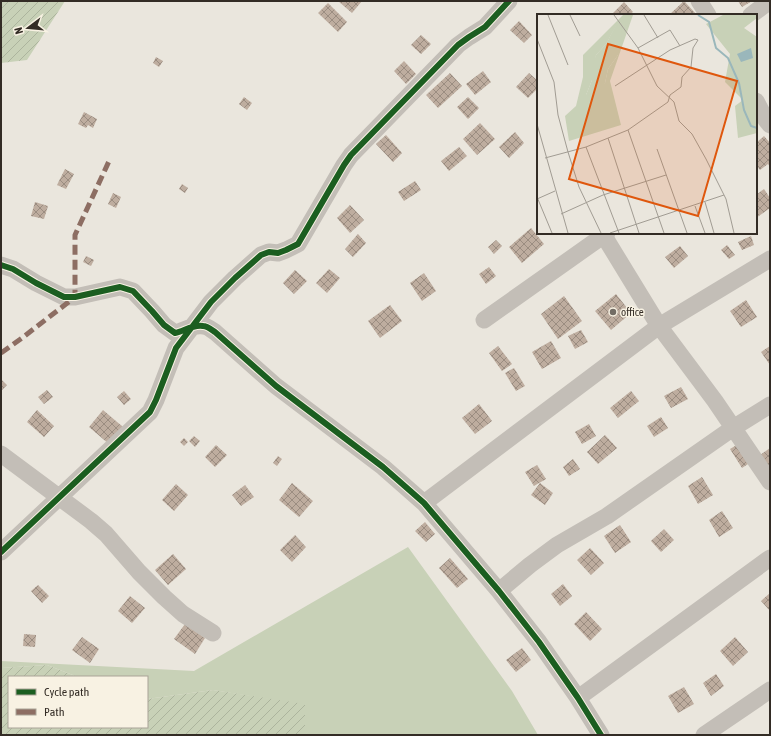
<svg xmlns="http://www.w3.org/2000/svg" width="771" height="736" viewBox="0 0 771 736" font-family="'Asap Condensed',sans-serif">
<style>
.green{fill:#c8d1b7}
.garden{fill:url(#garden-furrows)}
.building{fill:url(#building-cross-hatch)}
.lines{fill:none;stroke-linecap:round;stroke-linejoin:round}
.street{stroke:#c3beb7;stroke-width:17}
.quiet{stroke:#8d6e63;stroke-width:5;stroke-dasharray:10 5;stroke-linecap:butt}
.cycleway-casing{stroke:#f8f2e3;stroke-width:8}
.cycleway{stroke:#1b5e20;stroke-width:6}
.poi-dot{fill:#736d65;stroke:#f8f2e3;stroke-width:1.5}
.labels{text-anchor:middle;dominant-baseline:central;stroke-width:3;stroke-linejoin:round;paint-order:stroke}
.poi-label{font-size:11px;fill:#332c25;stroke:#f8f2e3;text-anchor:start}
.inset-river{fill:none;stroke:#9ab7bb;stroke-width:2}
.inset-road{fill:none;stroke:#a19c93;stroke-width:1}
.view{fill:#df570d;fill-opacity:0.15;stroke:#df570d;stroke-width:2}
.inset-edge{fill:none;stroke:#332c25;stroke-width:2}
</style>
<defs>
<pattern id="garden-furrows" width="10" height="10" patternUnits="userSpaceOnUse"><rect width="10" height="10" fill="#c8d1b7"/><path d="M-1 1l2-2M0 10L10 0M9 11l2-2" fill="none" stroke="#acb49d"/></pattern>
<pattern id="building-cross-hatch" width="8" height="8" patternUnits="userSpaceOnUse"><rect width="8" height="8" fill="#bead9f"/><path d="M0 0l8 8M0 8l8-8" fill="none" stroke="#9b8d81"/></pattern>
</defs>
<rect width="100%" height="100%" fill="#eae6dd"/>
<!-- green -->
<path class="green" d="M408,547l104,144 26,44h-233v-30l-92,-15 -66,9v-22h-69l-31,-12 -46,3v-7l193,10z"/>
<!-- garden -->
<path class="garden" d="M1,1h64l-38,59 -26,3z
M47,665l31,12h-69v50h138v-28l66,-9 92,14v31h-304v-67z"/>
<!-- building -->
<path class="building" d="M338,1h24l-10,12z
M684,1l13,14h-28z
M738,1h14l-10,6z
M624,2l9,10 -4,3h-14l-2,-2z
M328,3l19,19 -9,10 -20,-19z
M519,21l13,14 -8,8 -14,-13z
M421,35l10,9 -10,10 -10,-9z
M156,57l7,4 -4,6 -6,-4z
M404,61l12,13 -10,10 -12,-13z
M483,71l8,11 -16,13 -9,-11z
M450,73l12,13 -24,22 -12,-13z
M529,73l9,8v7l-10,10 -12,-11z
M244,97l8,6 -5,7 -8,-6z
M468,97l11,11 -11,11 -11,-12z
M84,112l13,7 -4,9 -5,-3 -2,3 -8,-4z
M480,123l15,16 -18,16 -14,-16z
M515,132l9,11 -15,15 -10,-11z
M386,135l16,18 -9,9 -17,-18z
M764,136l6,7v24l-2,-3 -8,6 -4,-5v-22z
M459,147l8,9 -18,15 -8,-10z
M65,169l9,5 -8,15 -9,-4z
M415,181l6,9 -17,11 -6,-9z
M182,184l6,4 -3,5 -6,-4z
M764,189l6,9v10l-14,10v-23z
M113,193l8,4 -5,11 -8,-4z
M35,202l13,4 -4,13 -13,-3z
M350,205l14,15 -14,13 -13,-15z
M531,228l13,16 -22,19 -13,-16z
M358,234l8,9 -13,14 -8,-8z
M751,236l3,9 -12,5 -4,-8z
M496,240l6,6 -8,8 -6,-7z
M727,245l8,10 -6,4 -8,-9z
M680,246l8,10 -14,12 -9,-11z
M86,256l8,4 -3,6 -8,-4z
M489,267l7,9 -10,8 -7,-10z
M329,269l11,9 -13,15 -11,-10z
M295,270l12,11 -13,13 -11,-11z
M424,273l12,18 -14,10 -12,-18z
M616,294l15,19 -20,17 -16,-19z
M564,296l18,25 -24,18 -17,-25z
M746,300l11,17 -16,10 -11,-16z
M390,305l12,16 -22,17 -12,-17z
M581,330l7,12 -13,7 -7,-13z
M551,341l10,17 -19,11 -10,-17z
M498,346l14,18 -10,7 -13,-18z
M770,346v19l-9,-13z
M514,368l11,18 -9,5 -11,-18z
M1,379l6,6 -6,6z
M681,387l7,12 -17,9 -7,-12z
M47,390l6,7 -9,7 -6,-7z
M124,391l7,8 -7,6 -7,-8z
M631,391l8,10 -21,17 -8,-10z
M479,404l13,17 -17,13 -13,-16z
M37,410l17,16 -10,11 -17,-15z
M103,410l20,17 -14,17 -20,-17z
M661,417l7,11 -14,9 -7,-11z
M589,424l7,12 -14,8 -7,-12z
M605,435l12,13 -19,16 -11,-12z
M194,436l6,5 -5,6 -6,-6z
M184,438l4,4 -4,4 -4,-4z
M740,443l11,19 -9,6 -12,-19z
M216,445l11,10 -12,12 -10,-10z
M770,448v23l-14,-13z
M278,456l4,3 -5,7 -4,-3z
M573,459l7,10 -11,7 -6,-9z
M537,465l9,14 -12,7 -9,-14z
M702,477l11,18 -15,9 -10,-18z
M292,483l21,18 -14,16 -20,-17z
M540,483l13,10 -8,12 -14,-10z
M176,484l12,11 -14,16 -12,-11z
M245,485l9,12 -13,9 -9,-11z
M722,511l11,17 -14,9 -10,-17z
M425,522l10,12 -9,8 -11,-11z
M620,525l11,17 -16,11 -11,-17z
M664,529l10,11 -13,12 -10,-11z
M295,535l11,12 -14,15 -12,-12z
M590,548l14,15 -13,12 -14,-15z
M173,554l13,15 -18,16 -13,-15z
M450,558l18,21 -11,9 -18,-20z
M563,584l9,12 -12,10 -9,-12z
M38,585l11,11 -7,7 -11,-12z
M770,593v18l-9,-10z
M130,596l15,12 -13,15 -14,-12z
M586,612l16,17 -12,12 -16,-17z
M185,624l20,14 -10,16 -21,-15z
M24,634l12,1 -1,12 -12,-1z
M82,637l17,12 -9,14 -18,-13z
M735,637l13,15 -15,14 -13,-15z
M522,648l9,12 -15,12 -10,-12z
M716,674l8,12 -13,10 -8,-13z
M684,687l10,17 -16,9 -10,-17z"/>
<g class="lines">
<!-- street -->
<path class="street" d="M699,1l9,14
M751,15l19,-14
M756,101l10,19 4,5
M604,236l55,90 56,75 55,81
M1,265l12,4 23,14 28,14h11l45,-10 13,4 19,20 12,14 11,8c9,-2 19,-9 28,-7 4,0 9,4 12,6l61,54 107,81 41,36 75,88 40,51 39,56 23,37
M484,320l123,-87
M1,454l90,67 15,13 33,38 25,25 19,17 30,19
M424,503l235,-177 111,-67
M1,552l149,-140 6,-12 20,-52 35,-46 24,-24 26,-23 8,-3 9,1 8,-3 12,-6 46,-79 7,-10 107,-110 11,-8 16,-10 24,-26
M499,591l31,-26 27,-20 50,-29 126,-88 37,-23
M578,698l192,-140
M704,735l66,-45"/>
<!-- quiet -->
<path class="quiet" d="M1,353l21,-15 53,-41v-62l35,-76"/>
<!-- cycleway casing -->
<g class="cycleway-casing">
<path id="cycleway" d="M1,265l12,4 23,14 28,14h11l45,-10 13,4 19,20 12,14 11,8c9,-2 19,-9 28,-7 4,0 9,4 12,6l61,54 107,81 41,36 75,88 40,51 39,56 23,37
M1,552l149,-140 6,-12 20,-52 35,-46 24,-24 26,-23 8,-3 9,1 8,-3 12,-6 46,-79 7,-10 107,-110 11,-8 16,-10 24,-26"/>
</g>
<!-- cycleway -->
<use href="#cycleway" class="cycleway"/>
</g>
<!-- markers -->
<circle class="poi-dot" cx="613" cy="312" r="4"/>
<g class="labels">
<!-- poi labels -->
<g class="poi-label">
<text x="621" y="312">office</text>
</g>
</g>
<!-- overview -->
<g transform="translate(537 14)">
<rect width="220" height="220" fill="#eae6dd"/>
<path d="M86,1h10l-23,66 11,44 -52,16 -4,-25 11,-10 7,-29v-22zM79,12l2,29 -10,14 -3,14 -19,12 6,-15 4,-25 10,-11z" fill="#c8d1b7" fill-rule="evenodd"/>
<path d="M186,1h34v3l-13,10 13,9v96l-19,5 -3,-32 8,-6 -18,-18 5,-28 -24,-30zM79,11l5,1 1,5 -4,24 -10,14 -3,14 -7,16 -12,-4 6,-15v-13l4,-12 10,-11z" fill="#c8d1b7"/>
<path d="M214,34l2,10 -12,4 -4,-8z" fill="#9ab7bb"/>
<path class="inset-river" d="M161,1l11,7 7,26 12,10 11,25 5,27 7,16 6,2"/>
<path class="inset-road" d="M11,1l20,50M33,1l10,21M77,1l24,33 19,38 17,16 5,19 13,13 14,25 20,40 8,34M107,1l14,23M0,25l17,43 4,33 10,37 11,35 22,46M101,34l32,-18 10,16M0,110l31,109M91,116l36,103M71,124l31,95M49,133l33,86M120,135l30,84M8,144l41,-11 42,-17 40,-28 2,-7 11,-8 1,-10 9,-10 2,-19 5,-8 -3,-1 -25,11 -55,36M0,183l15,36M0,185l18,-8M168,188l9,31M158,192l10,27M24,200l42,-19 63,-20M73,219l114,-38"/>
<path class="view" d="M71,30l129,37 -39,135 -129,-37z"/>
<rect width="220" height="220" class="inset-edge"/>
</g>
<!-- border -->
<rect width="771" height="736" fill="none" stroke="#332c25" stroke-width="4"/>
<!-- legend -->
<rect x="8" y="676" width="140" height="52" fill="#f8f2e3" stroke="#a9a397"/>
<rect x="16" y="689" width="20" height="6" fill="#1b5e20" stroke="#a9a397"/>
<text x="44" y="696" font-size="12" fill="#332c25">Cycle path</text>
<rect x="16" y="709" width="20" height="6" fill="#8d6e63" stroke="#a9a397"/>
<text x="44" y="716" font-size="12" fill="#332c25">Path</text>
<!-- north arrow -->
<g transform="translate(28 28) rotate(254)" stroke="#f8f2e3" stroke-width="3" paint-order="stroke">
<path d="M0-3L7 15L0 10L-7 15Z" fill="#332c25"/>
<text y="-6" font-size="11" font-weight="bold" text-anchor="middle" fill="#332c25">N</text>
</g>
</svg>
